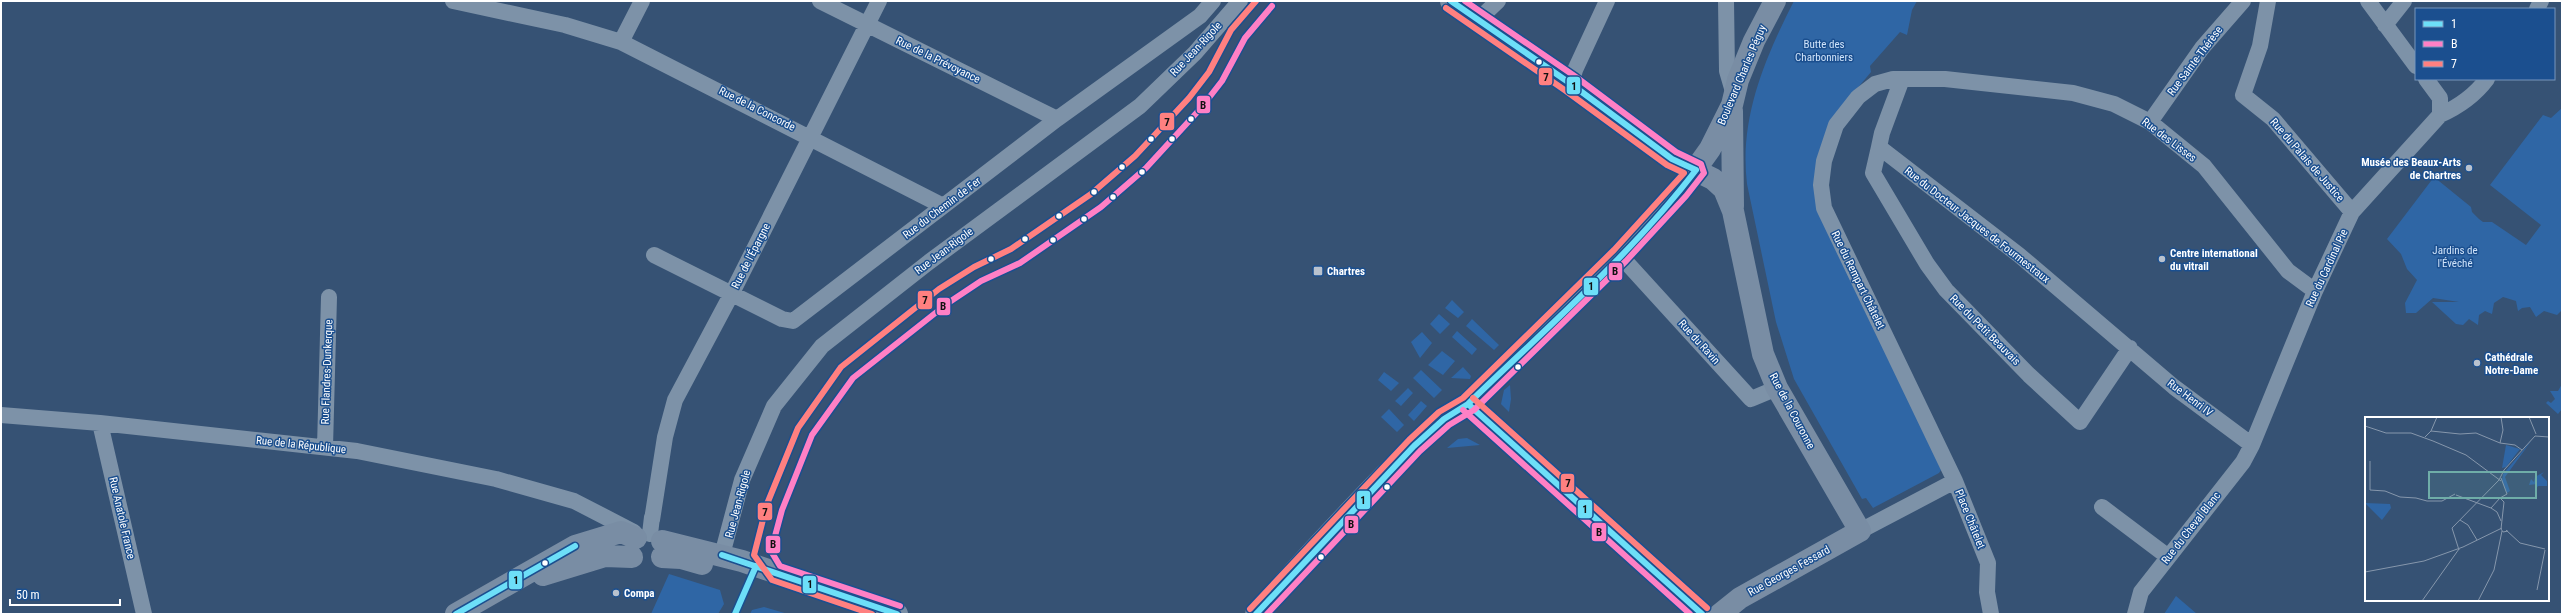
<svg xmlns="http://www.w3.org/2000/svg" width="2563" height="615" viewBox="0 0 2563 615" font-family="'Roboto Condensed',sans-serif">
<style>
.green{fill:#2f66a5}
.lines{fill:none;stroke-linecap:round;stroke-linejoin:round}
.street{stroke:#7d92a8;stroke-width:16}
.secondary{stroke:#798da4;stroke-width:22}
.bus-1-casing{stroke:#1b4f8f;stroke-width:9}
.bus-2-casing{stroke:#1b4f8f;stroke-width:9}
.bus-3-casing{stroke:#1b4f8f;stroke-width:9}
.bus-1{stroke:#6ddff8;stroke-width:6}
.bus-2{stroke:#ff80c5;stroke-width:6}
.bus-3{stroke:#ff8080;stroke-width:6}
.bus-dot{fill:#fff;stroke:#1b4f8f;stroke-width:1.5}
.poi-dot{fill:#b9c2ce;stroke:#1b4f8f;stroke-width:1.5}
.labels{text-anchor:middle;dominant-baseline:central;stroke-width:3;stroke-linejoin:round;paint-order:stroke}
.park-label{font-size:11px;fill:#cfe3fa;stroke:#1b4f8f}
.street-label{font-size:11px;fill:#fff;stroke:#1b4f8f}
.poi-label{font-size:11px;font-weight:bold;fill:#fff;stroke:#1b4f8f;text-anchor:start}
.inset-road{fill:none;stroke:#8697ac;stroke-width:1}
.view{fill:#6fada8;fill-opacity:0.15;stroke:#6fada8;stroke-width:2}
.inset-edge{fill:none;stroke:#fff;stroke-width:2}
.line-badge{stroke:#1b4f8f;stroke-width:1.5}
.pale-badge-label{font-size:11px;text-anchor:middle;font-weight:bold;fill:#111}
</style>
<rect width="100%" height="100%" fill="#365274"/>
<!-- green -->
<path class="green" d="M1794,1h123l-5,9 -5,25 -7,-3 -30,34 1,6 -20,24 -34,78 124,296 -2,3 -66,35 -7,-10 -4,1 -68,-120 -18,-57 -29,-138c-8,-66 18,-126 47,-183z
M2562,108l-1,203 -4,4 -13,-4 -8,6 -6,-10 -8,1 -4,3 -2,-10 -13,-4 -9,6 -2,11 -7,-3 -6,4 -1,10 -9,-6 -6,6 -7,-1 -24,-22h27l-26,-4 -17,15h-10l-1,-10 12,-23 -10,-11 -6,-15 -14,-15 47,-62 37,30 1,5 7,7 4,3h9l34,23 15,-20 -51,-40 53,-70 8,3z
M1452,300l12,12 -6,6 -13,-10z
M1439,314l11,10 -10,10 -10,-10z
M1472,319l27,26 -5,5 -28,-24z
M1457,331l20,18 -5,6 -20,-18z
M1422,332l10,11 -12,15 -9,-16z
M1442,351l13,10 -12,14 -15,-10z
M1463,367l8,9 -1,3 -19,-1z
M1421,370l21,20 -8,8 -21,-20z
M1384,372l15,11 -8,8 -13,-11z
M2562,384v25l-4,5 -12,-11 2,-2 3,2 4,-4 -5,-8h8z
M1510,385l1,14 -2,13 -8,-8 3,-14z
M1408,388l5,5 -12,13 -6,-5z
M1421,401l6,5 -13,15 -6,-6z
M1389,409l15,16 -7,7 -16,-15z
M1467,438l13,7 -33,3 11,-9z
M669,574l51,16 4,14 -6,10h-67z
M2176,596l21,18h-33z
M764,607l24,7h-38l2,-4z"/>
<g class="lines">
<!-- street -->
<path class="street" d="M453,1l112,24 56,17 322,164
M820,1l237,118
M1726,1l1,70 7,24
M2268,1l-8,45 -17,49 30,24 79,93
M2368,1l48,65
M2537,9l4,-8
M1478,20l20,-19
M2385,25l19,-24
M621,42l21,-41
M1902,79l-20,54 -3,14 140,108 155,132 78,58
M2426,79l14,19v17
M1571,84l4,-14 32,-69
M2150,122l52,-74 41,-47
M1879,147l-6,26 54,91 19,26 83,85 51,47 50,-74
M654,255l128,64 11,2 264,-202 143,-103 13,-15
M1627,263l124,136 26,-11
M1468,404l234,210
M1,415l99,8 257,28 139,28 78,22 60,31
M100,423l44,191
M325,447l4,-150
M1955,481l-131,-273 -3,-23 3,-24 12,-36 22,-28 17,-13 18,-5h52l128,14 41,11 36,18 54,44 84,105 27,20
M2102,507l65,49
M652,520l13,-83 10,-37 57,-107 147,-292
M1860,531l95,-50 33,82 -1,29 4,22
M650,534l2,-17
M722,555l20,-75 32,-74 48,-60 107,-84 211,-156 55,-53 45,-52
M2135,614l6,-22 102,-130 9,-17 63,-154 37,-79 88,-97c18,-8 35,-20 47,-36"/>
<!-- secondary -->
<path class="secondary" d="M1451,1l120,83 101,75 41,20 11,10 9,22 30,143 14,34 83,143 -120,67 -20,16
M1732,111l1,95
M662,541l80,20 155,53
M662,557l19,1 21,6
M543,575l62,-19 27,1
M456,614l119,-68 46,-14 15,6
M1256,614c42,-47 85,-94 129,-139 27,-26 49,-54 83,-71l152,-148 60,-65 30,-42 22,-44 6,-25 16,-39 21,-40"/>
<!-- bus-1 casing -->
<g class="bus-1-casing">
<path id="bus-1" d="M1451,1l120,83 101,75 24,11
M1468,404l234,210
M722,555l175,59
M456,614l119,-68
M735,614l21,-48
M1256,614l158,-168 30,-27 24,-15c77,-75 162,-148 228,-234"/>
</g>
<!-- bus-2 casing -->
<g class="bus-2-casing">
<path id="bus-2" d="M1463,410l227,204
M900,606l-120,-40 -9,-15 11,-41 30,-75 41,-57 95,-75 33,-22 39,-18 81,-56 45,-39 55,-60 21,-27 23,-43 27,-32
M1267,614l153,-163 29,-26 25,-15 152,-149 60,-65 18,-23 -3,-9 -25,-12 -100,-75 -111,-76"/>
</g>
<!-- bus-3 casing -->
<g class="bus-3-casing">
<path id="bus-3" d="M1473,398l234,210
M1250,609l159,-169 30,-28 24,-14 151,-148 70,-77 -17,-8 -101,-74 -120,-83
M872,614l-100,-34 -18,-25 13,-51 31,-76 43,-61 98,-78 35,-22 37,-18 80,-55 44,-38 54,-58 20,-26 22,-42 25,-29"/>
</g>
<!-- bus-1 -->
<use href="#bus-1" class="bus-1"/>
<!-- bus-2 -->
<use href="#bus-2" class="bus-2"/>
<!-- bus-3 -->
<use href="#bus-3" class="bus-3"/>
</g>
<!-- markers -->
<g class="bus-dot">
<circle cx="1539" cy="62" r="3.5"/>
<circle cx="1191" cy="119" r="3.5"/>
<circle cx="1151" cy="139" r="3.5"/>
<circle cx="1172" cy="139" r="3.5"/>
<circle cx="1122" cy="167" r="3.5"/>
<circle cx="1142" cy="172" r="3.5"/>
<circle cx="1094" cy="192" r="3.5"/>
<circle cx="1113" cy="197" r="3.5"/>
<circle cx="1059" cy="216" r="3.5"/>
<circle cx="1084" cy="219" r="3.5"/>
<circle cx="1025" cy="239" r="3.5"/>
<circle cx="1053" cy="240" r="3.5"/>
<circle cx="991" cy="259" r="3.5"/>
<circle cx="1518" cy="367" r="3.5"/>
<circle cx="1387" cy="487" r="3.5"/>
<circle cx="1321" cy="557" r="3.5"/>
<circle cx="545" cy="563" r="3.5"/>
</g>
<g class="poi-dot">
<circle cx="2469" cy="168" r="4"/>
<circle cx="2162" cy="259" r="4"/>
<rect x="1313" y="266" width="10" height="10" rx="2"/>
<circle cx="2477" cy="363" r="4"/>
<circle cx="616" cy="593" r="4"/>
</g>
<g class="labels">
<!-- park labels -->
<g class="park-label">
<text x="1824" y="44">Butte des<tspan x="1824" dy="13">Charbonniers</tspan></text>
<text x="2455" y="250">Jardins de<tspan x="2455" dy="13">l'Évéché</tspan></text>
</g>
<!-- street labels -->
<g class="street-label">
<text transform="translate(1196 49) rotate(-47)">Rue Jean-Rigole</text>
<text transform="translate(938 60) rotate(26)">Rue de la Prévoyance</text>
<text transform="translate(2195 61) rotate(-53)">Rue Sainte-Thérèse</text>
<text transform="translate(1742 75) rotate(-67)">Boulevard Charles Péguy</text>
<text transform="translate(757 109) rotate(27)">Rue de la Concorde</text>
<text transform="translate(2169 140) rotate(37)">Rue des Lisses</text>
<text transform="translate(2307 160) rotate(49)">Rue du Palais de Justice</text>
<text transform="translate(942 208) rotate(-37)">Rue du Chemin de Fer</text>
<text transform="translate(1977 225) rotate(38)">Rue du Docteur Jacques de Fourmestraux</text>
<text transform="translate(944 251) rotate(-37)">Rue Jean-Rigole</text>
<text transform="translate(751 256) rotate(-63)">Rue de l'Épargne</text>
<text transform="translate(2327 268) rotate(-65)">Rue du Cardinal Pie</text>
<text transform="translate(1858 280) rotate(64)">Rue du Rempart Châtelet</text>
<text transform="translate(1985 330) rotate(45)">Rue du Petit Beauvais</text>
<text transform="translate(1699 342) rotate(48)">Rue du Ravin</text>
<text transform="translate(327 372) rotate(-88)">Rue Flandres-Dunkerque</text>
<text transform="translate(2190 398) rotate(37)">Rue Henri IV</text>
<text transform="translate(1792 411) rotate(62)">Rue de la Couronne</text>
<text transform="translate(301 445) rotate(6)">Rue de la République</text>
<text transform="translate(738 504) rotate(-75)">Rue Jean-Rigole</text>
<text transform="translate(122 518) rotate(77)">Rue Anatole France</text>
<text transform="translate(1970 519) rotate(68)">Place Châtelet</text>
<text transform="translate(2191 528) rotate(-52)">Rue du Cheval Blanc</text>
<text transform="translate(1789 571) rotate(-29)">Rue Georges Fessard</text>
</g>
<!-- poi labels -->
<g class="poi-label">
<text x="2461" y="162" text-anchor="end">Musée des Beaux-Arts<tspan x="2461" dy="13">de Chartres</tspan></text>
<text x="2170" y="253">Centre international<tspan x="2170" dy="13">du vitrail</tspan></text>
<text x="1327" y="271">Chartres</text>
<text x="2485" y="357">Cathédrale<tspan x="2485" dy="13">Notre-Dame</tspan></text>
<text x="624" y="593">Compa</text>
</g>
</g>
<!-- overview -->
<g transform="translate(2365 417)">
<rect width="184" height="184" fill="#365274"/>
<path d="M167,23l-27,37 5,14 -3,2 -5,-12 1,-7zM141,28l14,4 -14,18 -4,1zM179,55l-3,3 6,6v5h-9l-2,3 1,-5 -8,1 2,-6 3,3 1,-5zM0,86l25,1 1,4 -9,12z" fill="#2f66a5"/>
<path class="inset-road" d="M164,0l7,17M0,9l21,7h25l22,8 33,14 35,26M66,14l6,-14M170,19l14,1M60,20l6,-6 29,3 16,-1 24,10 15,2 7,5M135,26l3,-13 -2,-13M5,44v29l15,1 15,6 16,1 11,3h15l13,-7M136,61l6,16 -7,4 4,4 -3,27 2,3 5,-1M91,78l35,13 6,4 4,9M126,91l9,-10M95,103l8,5 9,15M141,113l14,13 25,6M94,133l-7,-22 47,-48 5,-10 31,-34M0,155l59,-11 39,-14 39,-19M172,173l8,-40M57,184l37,-52M113,184l16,-31 8,-39"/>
<path class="view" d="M64,55h107v26h-107z"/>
<rect width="184" height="184" class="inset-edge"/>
</g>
<g class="line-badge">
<rect x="1538" y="67" width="15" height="19" rx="4" fill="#ff8080"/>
<rect x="1566" y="76" width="15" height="19" rx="4" fill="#6ddff8"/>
<rect x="1196" y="95" width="15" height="19" rx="4" fill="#ff80c5"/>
<rect x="1159" y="112" width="16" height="19" rx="4" fill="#ff8080"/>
<rect x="1608" y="262" width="15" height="19" rx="4" fill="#ff80c5"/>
<rect x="1583" y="277" width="16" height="19" rx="4" fill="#6ddff8"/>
<rect x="917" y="290" width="16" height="20" rx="4" fill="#ff8080"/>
<rect x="936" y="297" width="15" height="19" rx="4" fill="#ff80c5"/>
<rect x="1560" y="473" width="15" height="20" rx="4" fill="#ff8080"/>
<rect x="1356" y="490" width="15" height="20" rx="4" fill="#6ddff8"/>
<rect x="1577" y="499" width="16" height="20" rx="4" fill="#6ddff8"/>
<rect x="757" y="502" width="16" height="19" rx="4" fill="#ff8080"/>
<rect x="1344" y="515" width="15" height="19" rx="4" fill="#ff80c5"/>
<rect x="1591" y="522" width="16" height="20" rx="4" fill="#ff80c5"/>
<rect x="765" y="535" width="16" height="19" rx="4" fill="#ff80c5"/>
<rect x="508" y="570" width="15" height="20" rx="4" fill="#6ddff8"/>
<rect x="802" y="575" width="15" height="19" rx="4" fill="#6ddff8"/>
</g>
<g class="pale-badge-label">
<text x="1546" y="81">7</text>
<text x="1574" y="90">1</text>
<text x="1203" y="109">B</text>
<text x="1167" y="126">7</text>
<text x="1615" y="275">B</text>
<text x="1591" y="290">1</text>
<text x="925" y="304">7</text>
<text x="943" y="310">B</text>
<text x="1568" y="487">7</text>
<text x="1363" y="504">1</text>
<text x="1585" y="513">1</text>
<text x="765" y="516">7</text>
<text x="1351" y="528">B</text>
<text x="1599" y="536">B</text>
<text x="773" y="548">B</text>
<text x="516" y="584">1</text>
<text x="810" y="588">1</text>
</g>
<!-- border -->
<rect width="2563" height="615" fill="none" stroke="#ffffff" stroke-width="4"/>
<!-- legend -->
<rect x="2415" y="8" width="140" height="72" fill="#1b4f8f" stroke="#7695bc"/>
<rect x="2423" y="21" width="20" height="6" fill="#6ddff8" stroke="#7695bc"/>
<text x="2451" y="28" font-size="12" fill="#ffffff">1</text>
<rect x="2423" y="41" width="20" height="6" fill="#ff80c5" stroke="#7695bc"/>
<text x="2451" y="48" font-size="12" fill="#ffffff">B</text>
<rect x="2423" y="61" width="20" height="6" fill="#ff8080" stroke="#7695bc"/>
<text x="2451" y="68" font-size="12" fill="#ffffff">7</text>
<!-- scale -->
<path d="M10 599v6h110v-6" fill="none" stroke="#ffffff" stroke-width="2"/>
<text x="16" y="599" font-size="12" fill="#ffffff" stroke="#1b4f8f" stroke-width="3" paint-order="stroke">50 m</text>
</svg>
